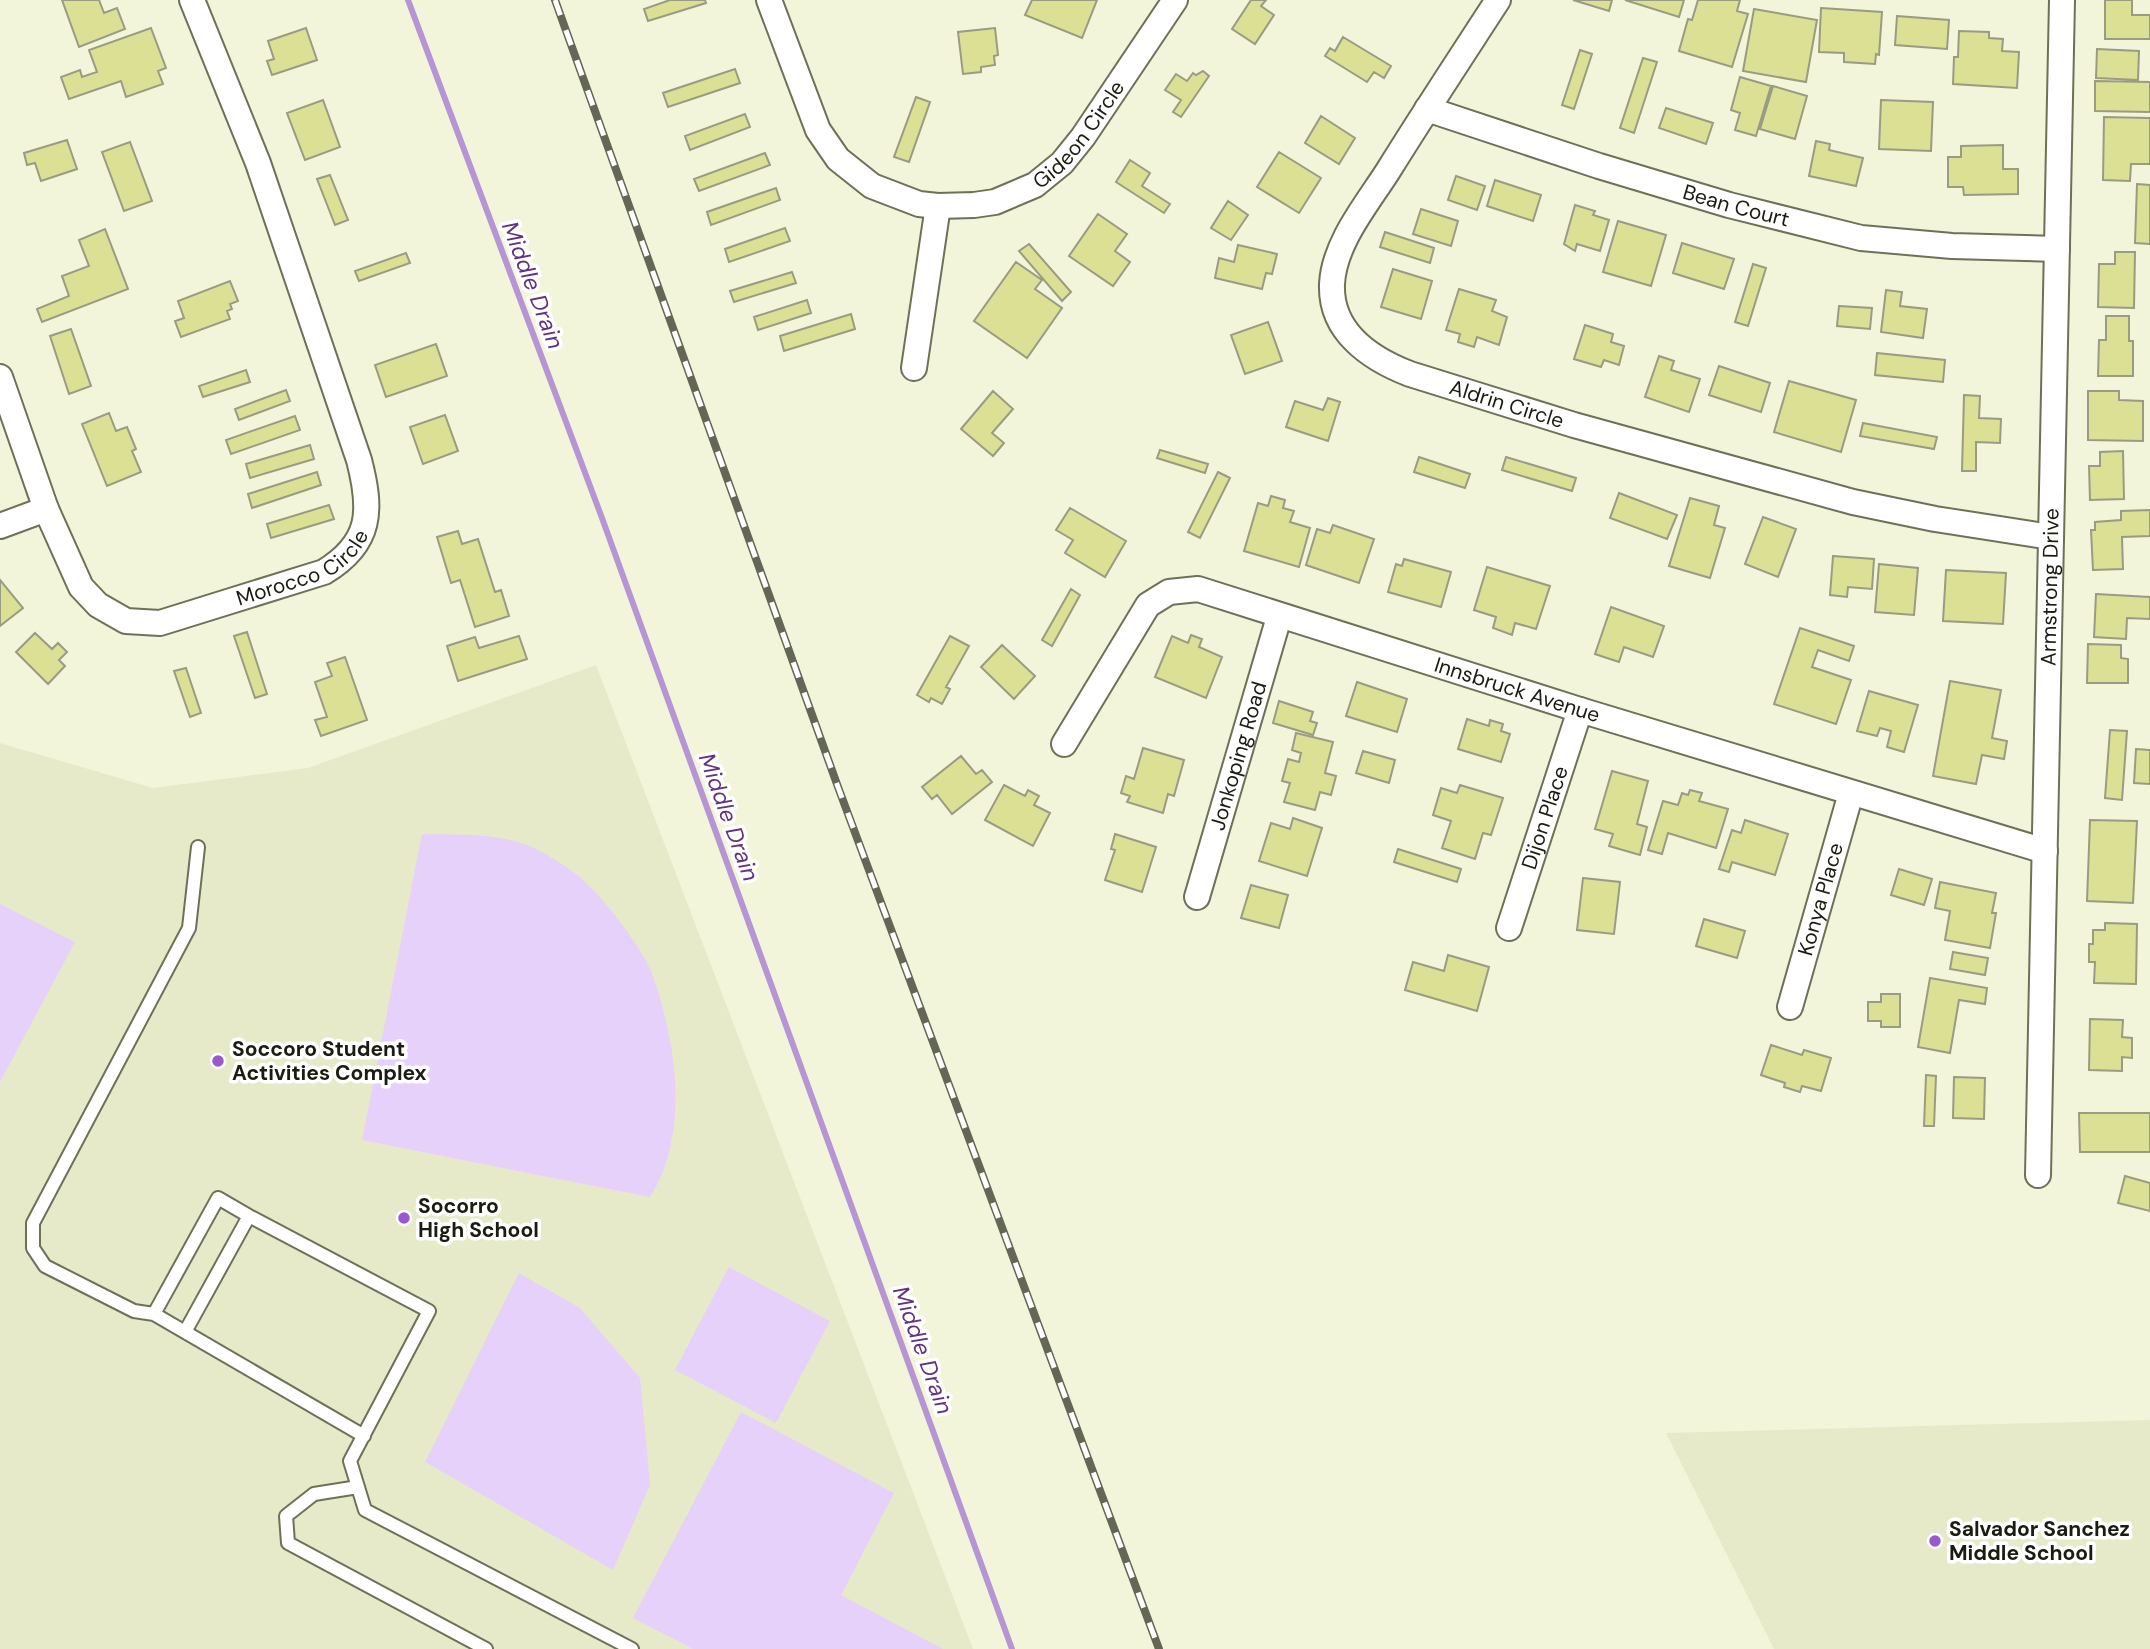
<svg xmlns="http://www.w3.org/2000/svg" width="2150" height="1649" viewBox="0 0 2150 1649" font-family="'DM Sans',sans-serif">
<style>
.built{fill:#e7eac8}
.park{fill:#e6d1fb}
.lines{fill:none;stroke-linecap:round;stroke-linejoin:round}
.stream{stroke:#b795d5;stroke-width:6}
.building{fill:#dce094;stroke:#999b83;stroke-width:2}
.lane-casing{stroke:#6e7058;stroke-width:16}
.street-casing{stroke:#6e7058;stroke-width:28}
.lane{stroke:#fff;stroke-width:12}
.street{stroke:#fff;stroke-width:24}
.rail-casing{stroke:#646656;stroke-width:8}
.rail{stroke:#fff;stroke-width:5;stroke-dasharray:16;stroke-linecap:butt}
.poi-dot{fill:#9b58cd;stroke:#fff;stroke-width:2.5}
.labels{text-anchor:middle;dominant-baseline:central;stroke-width:7;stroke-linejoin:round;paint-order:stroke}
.street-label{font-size:21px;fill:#1a1b11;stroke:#fff}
.poi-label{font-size:21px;font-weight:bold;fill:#1a1b11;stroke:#fff;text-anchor:start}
.water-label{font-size:23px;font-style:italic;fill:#603480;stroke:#fff}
</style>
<rect width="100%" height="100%" fill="#f2f5da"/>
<!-- built -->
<path class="built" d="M596,665l377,984h-973v-906l153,45 155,-20z
M2150,1420v229h-376l-108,-216z"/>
<!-- park -->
<path class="park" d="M422,834c36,1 75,-2 110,13 13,6 38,21 49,31 22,19 59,67 70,93 25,68 40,162 -1,226l-288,-57z
M0,904l75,38 -75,140z
M729,1267l101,54 -54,102 -101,-53z
M519,1273l61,35 60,70 10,107 -37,85 -188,-108z
M741,1412l153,81 -53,102 102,54h-250l-60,-31z"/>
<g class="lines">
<!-- stream -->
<path class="stream" d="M408,0l194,518 410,1131"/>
</g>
<!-- building -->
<path class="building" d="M62,0h37l5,13 13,-5 8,21 -46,18z
M670,0h35l1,3 -58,18 -4,-12z
M1032,0h65l-15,38 -57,-23z
M1251,0h15l-5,6 13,9 -19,29 -23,-15z
M1573,0h39l-3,11z
M1625,0h59l-5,17z
M1698,0h42l-3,11 11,3 -16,53 -53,-16 9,-32 4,1z
M2105,0h27v15h18v24h-45z
M1821,8l61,4 -3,43 -3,-1 -1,10 -31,-2v-9l-25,-1z
M1754,9l63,11 -11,62 -63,-11z
M1897,16l52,4 -2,29 -52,-4z
M151,28l15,40 -8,3 5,13 -37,13 -5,-16 -52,18 -8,-22 19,-7 2,7 15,-5 -8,-22z
M306,28l11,32 -45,15 -5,-14 7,-2 -6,-18z
M995,28l3,27 -4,1 1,9 -14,2v5l-18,2 -5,-42z
M1959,31l30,1v6l14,1 -1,12 17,1 -2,36 -64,-4 1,-27h4z
M1343,37l48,29 -7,12 -10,-6 -7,10 -42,-26 5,-8 5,3z
M2097,49l42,2 -1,29 -42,-2z
M1580,50l12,4 -18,55 -12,-4z
M1643,58l14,4 -23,71 -14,-5z
M735,69l5,14 -72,24 -5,-14z
M1203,71l6,5 -28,41 -8,-5 8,-12 -16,-10 11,-16 11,7 6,-8 3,2z
M1740,77l31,9 -15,50 -21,-6 5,-17 -9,-3z
M2095,81l55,1v30l-55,-1z
M1773,86l34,10 -12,43 -35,-10z
M916,97l14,5 -21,60 -15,-5z
M323,100l17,47 -35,13 -18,-47z
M1881,100l52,2 -2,49 -52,-2z
M1666,108l47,15 -7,21 -47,-16z
M745,114l5,13 -60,23 -5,-14z
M1321,116l34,22 -16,26 -34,-21z
M2104,117l46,1v46h-19l-1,17 -27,-1z
M67,140l10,29 -36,12 -6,-18 -8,2 -3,-12z
M1816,141l14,3 -1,6 34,8 -7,28 -47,-10z
M130,142l22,59 -28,10 -22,-59z
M2003,145v24h15v25l-54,1 -1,-8h-15v-30h13v-11z
M1279,152l42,26 -22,35 -42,-26z
M765,153l5,12 -71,26 -5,-12z
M1130,160l20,13 -8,13 28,18 -6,9 -48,-31z
M330,175l18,45 -13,5 -18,-46z
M1456,176l29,10 -8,24 -29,-10z
M1495,180l46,15 -8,26 -46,-15z
M2137,184l13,1v59l-15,-1z
M776,188l4,12 -69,25 -4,-13z
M1228,201l20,14 -17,25 -20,-12z
M1575,205l20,6 -2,4 16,5 -9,31 -23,-7 -2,7 -11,-7z
M1421,209l37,12 -7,25 -38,-12z
M1098,214l29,20 -12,17 15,11 -17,24 -44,-30z
M1618,221l48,14 -15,51 -48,-14z
M785,228l5,13 -61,21 -4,-13z
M105,229l23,60 -86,33 -5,-13 32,-13 -7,-20 27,-10 -10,-26z
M1385,232l49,16 -4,15 -50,-16z
M1682,243l52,16 -10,30 -51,-16z
M1029,244l42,48 -9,9 -43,-50z
M1238,245l39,9 -5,20 -6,-1 -4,16 -47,-11 4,-20 15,4z
M2115,252h20l-1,56 -36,-1 1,-43h16z
M406,253l4,10 -51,18 -4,-10z
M1016,262l26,18 -7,9 27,19 -35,50 -53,-37z
M1753,264l13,4 -18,58 -13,-4z
M1393,269l39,12 -11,38 -40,-12z
M792,272l4,11 -62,19 -4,-11z
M230,281l8,20 -8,3 2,5 -5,2 3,8 -49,18 -6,-16 9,-3 -6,-17z
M1459,289l37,11 -4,11 15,6 -8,28 -22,-8 -3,10 -16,-5 2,-8 -14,-4z
M1886,290l16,2 -2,14 27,3 -4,29 -42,-6z
M807,300l4,13 -53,17 -4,-13z
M1839,306l33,2 -2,21 -33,-3z
M851,314l4,15 -71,22 -4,-15z
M2106,316h23v25h4v35h-35l1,-36h7z
M1268,322l14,39 -37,13 -14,-39z
M1585,325l28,9 -2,8 13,4 -5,19 -15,-5 -3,7 -27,-8z
M71,329l20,57 -22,8 -19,-58z
M436,344l11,32 -61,21 -11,-32z
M1877,353l68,7 -2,22 -68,-7z
M1659,356l15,5 -3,9 29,9 -11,33 -44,-15z
M1719,366l51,17 -9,29 -52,-17z
M246,370l4,12 -47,15 -4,-11z
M1789,381l67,19 -15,52 -67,-20z
M286,390l4,11 -51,19 -4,-11z
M993,391l20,18 -21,24 12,10 -11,13 -32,-27z
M2088,391h31v9l24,1v40l-55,-1z
M1964,395l16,1 -1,22 22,1 -1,24 -24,-1v29h-14z
M1328,398l12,4 -12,39 -42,-14 9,-26 28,9z
M109,413l7,18 11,-4 9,22 -4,2 9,21 -34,14 -25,-62z
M445,415l13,36 -35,13 -13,-37z
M295,416l5,14 -69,24 -5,-14z
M1863,423l74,14 -3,12 -74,-13z
M310,445l4,14 -64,19 -4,-14z
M1160,450l48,14 -3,9 -48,-15z
M2123,451l1,48 -34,1 -1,-34h11v-14z
M1419,457l51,17 -5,14 -51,-16z
M1506,457l70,21 -4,13 -70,-21z
M317,472l4,13 -69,23 -4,-14z
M1218,472l12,6 -30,60 -12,-6z
M1619,493l58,22 -10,24 -57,-21z
M1271,496l14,4 -2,8 11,3 -4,11 20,6 -11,39 -55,-16 14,-48 10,3z
M1690,498l29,8 -5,19 11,3 -15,50 -41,-12z
M329,505l5,14 -63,19 -4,-14z
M1070,508l56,33 -21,36 -40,-24 8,-13 -17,-10z
M2150,510v26l-28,1 1,32 -30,1 -2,-40h4v-8l26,-2v-9z
M1763,517l33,12 -18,48 -33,-13z
M1333,525l41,14 -15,44 -53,-18 11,-36 13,4z
M458,531l4,13 16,-5 17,53 6,-2 8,26 -34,11 -15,-47 -9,3 -14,-46z
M1833,556l41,3 -2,30 -24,-2 -1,10 -17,-2z
M1404,559l47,13 -10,35 -53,-15 8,-28 6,2z
M1879,564l39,4 -4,47 -39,-3z
M1487,567l63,19 -14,43 -21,-6 -3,12 -19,-7 3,-11 -22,-7z
M1946,570l60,3 -3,51 -60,-3z
M0,580l23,28 -23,18z
M1071,589l9,6 -28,51 -10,-6z
M2096,594l54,3v22l-23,-1 -1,21 -32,-2z
M1611,607l53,19 -11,31 -29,-10 -5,15 -24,-8z
M1800,628l54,18 -5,15 -31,-11 -6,17 39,13 -15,44 -62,-20z
M247,632l20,62 -12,4 -21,-62z
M35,633l17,16 6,-6 9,9 -8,8 6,6 -17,18 -32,-32z
M1191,635l11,4 -3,8 23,10 -16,41 -51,-21 17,-41 16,7z
M519,636l8,23 -69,22 -11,-35 28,-9 4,11z
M950,636l19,10 -23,41 4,2 -8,15 -11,-6 -2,4 -12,-7z
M2088,644l33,1v13l7,1v24h-41z
M1002,645l33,31 -21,23 -33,-32z
M345,657l22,63 -46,16 -6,-16 12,-3 -12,-35 17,-6 -5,-13z
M186,668l15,45 -11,4 -16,-46z
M1950,681l51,9 -9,48 15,3 -3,18 -22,-4 -6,29 -43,-8z
M1357,682l50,17 -10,33 -51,-16z
M1869,691l49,14 -14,47 -17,-5 4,-16 -11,-3 -3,8 -20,-5z
M1279,701l34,11 -3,9 7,2 -4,12 -40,-12z
M1467,719l22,7 1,-6 13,4 -2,7 9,3 -9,28 -43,-13z
M2110,730l17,1 -5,69 -17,-2z
M1296,733l37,9 -8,31 11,3 -5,19 -11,-3 -5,18 -31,-8 6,-19 -8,-2 6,-22 11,3 2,-9 -9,-3z
M1143,748l41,12 -10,36 -6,-2 -5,19 -36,-11 3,-6 -9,-3 5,-17 8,3z
M2136,749l14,1v34l-16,-1z
M1363,751l32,9 -6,23 -33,-10z
M961,756l15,18 6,-4 10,12 -40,32 -15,-19 -5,4 -10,-12z
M1612,771l36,10 -11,43 10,3 -7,28 -31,-9 4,-12 -18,-5z
M1004,785l21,11 3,-6 11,6 -5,9 16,8 -17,33 -48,-26z
M1460,785l43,13 -12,37 -8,-2 -8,26 -33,-11 9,-27 -18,-6 8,-27 16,5z
M1690,790l12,3 -3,8 29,8 -12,39 -48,-15 -6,21 -14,-4 15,-49 15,4 4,-12 6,2z
M1293,818l29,10 -15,48 -48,-15 12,-38 19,6z
M1745,820l43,14 -13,41 -43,-13 -3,10 -10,-3 13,-39 9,3z
M2090,820l47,1 -4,82 -46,-2z
M1115,834l41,13 -14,45 -37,-12 10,-30 -4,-1z
M1398,849l63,20 -4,13 -63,-20z
M1899,869l33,10 -8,26 -33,-10z
M1583,878l37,4 -6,52 -37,-4z
M1940,882l56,11 -4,20h4l-6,35 -45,-8 5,-29 -15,-3z
M1251,885l37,10 -9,33 -38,-10z
M1704,919l41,12 -8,27 -41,-12z
M2105,923l32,1 -1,60 -42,-1 1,-21h-6v-18h4v-14h12z
M1953,952l35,6 -3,17 -35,-6z
M1448,955l41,12 -12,44 -72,-21 8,-28 31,9z
M1930,978l57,10 -2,16 -26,-4 -9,53 -32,-6z
M1881,994h19v33h-19v-6h-13v-19h13z
M2090,1019l33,1 -1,17 10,1v20l-10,-1v14l-33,-1z
M1771,1045l31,10 2,-5 27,8 -10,33 -19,-5 -2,6 -16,-5 1,-4 -24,-8z
M1926,1075l10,1 -2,50h-10z
M1954,1077l31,1 -1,41 -31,-1z
M2079,1113h71v39h-70z
M2125,1176l25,7v28l-32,-8z"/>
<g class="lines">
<!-- lane casing -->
<g class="lane-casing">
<path id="lane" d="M154,1314l-20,-3 -89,-45 -12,-18v-25l156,-295 9,-81
M185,1332l-31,-18 64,-116 31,18
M364,1436l-179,-104 64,-116 180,95 -79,150 15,49 267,139
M358,1487l-44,7 -28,22 2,27 198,106"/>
</g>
<!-- street casing -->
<g class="street-casing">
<g id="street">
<path id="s1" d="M769,0l49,130 20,29 34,27 47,18 19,2 36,-1 21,-3 40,-17 27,-22 21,-26 92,-137"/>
<path id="s2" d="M1498,0c-37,57 -74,113 -110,171 -21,33 -54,72 -56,113 -2,48 39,75 78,90l164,51 279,77 82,17 116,18"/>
<path id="s3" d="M1427,109l172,57 130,39 132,33 91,8 105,3"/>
<path d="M914,368l24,-162"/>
<path id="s4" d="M0,377l46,132 35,78 17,18 28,16 34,2 164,-51c48,-29 48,-62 35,-112l-101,-297 -66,-163"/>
<path d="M0,526l46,-17"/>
<path id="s5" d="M1064,744l84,-139 21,-13 29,-3 382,121 465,141"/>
<path id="s6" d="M1197,897l82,-280"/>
<path id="s7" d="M1509,928l71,-218"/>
<path id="s8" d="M1790,1007l61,-214"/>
<path id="s9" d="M2038,1175l24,-1175"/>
</g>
</g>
<!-- lane -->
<use href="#lane" class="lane"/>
<!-- street -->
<use href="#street" class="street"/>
<!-- rail casing -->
<g class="rail-casing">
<path id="rail" d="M555,0l283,787 321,862"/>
</g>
<!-- rail -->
<use href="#rail" class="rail"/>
</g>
<!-- markers -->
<g class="poi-dot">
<circle cx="218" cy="1061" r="7"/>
<circle cx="404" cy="1218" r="7"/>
<circle cx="1935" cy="1541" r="7"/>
</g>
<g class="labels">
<!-- street labels -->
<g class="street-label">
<text stroke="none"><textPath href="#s1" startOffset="455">Gideon Circle</textPath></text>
<text stroke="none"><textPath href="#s3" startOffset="324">Bean Court</textPath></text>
<text stroke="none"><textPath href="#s2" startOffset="560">Aldrin Circle</textPath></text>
<text stroke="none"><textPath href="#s4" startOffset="471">Morocco Circle</textPath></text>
<text stroke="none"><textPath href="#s9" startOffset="588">Armstrong Drive</textPath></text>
<text stroke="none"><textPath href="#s5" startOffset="551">Innsbruck Avenue</textPath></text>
<text stroke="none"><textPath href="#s6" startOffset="147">Jonkoping Road</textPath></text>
<text stroke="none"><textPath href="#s7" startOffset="116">Dijon Place</textPath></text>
<text stroke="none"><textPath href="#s8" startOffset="112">Konya Place</textPath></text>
</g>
<!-- poi labels -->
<g class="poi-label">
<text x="232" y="1049">Soccoro Student<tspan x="232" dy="24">Activities Complex</tspan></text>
<text x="418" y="1206">Socorro<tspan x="418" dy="24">High School</tspan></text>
<text x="1949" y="1529">Salvador Sanchez<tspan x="1949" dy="24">Middle School</tspan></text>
</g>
<!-- water labels -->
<g class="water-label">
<text transform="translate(533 285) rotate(69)">Middle Drain</text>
<text transform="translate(729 817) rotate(70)">Middle Drain</text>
<text transform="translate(923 1350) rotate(70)">Middle Drain</text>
</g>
</g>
</svg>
